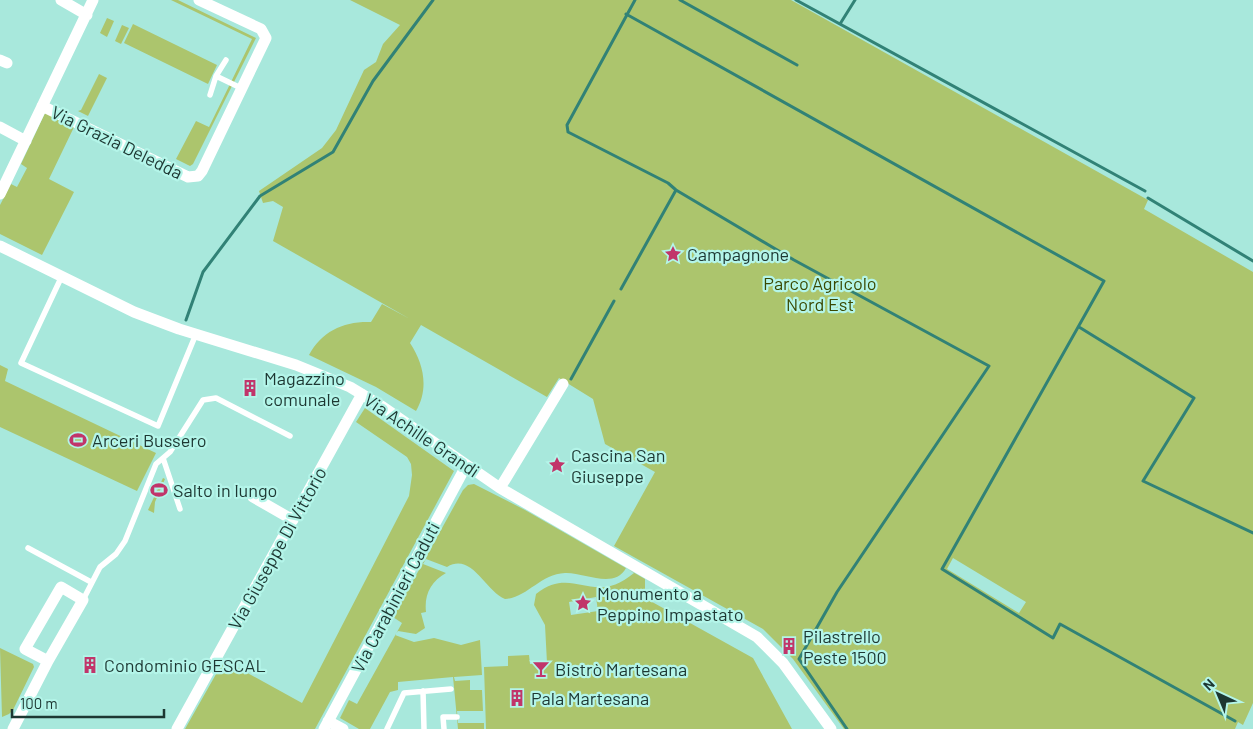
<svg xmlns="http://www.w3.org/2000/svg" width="1253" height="729" viewBox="0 0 1253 729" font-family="Barlow,sans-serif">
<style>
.green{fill:#acc56d;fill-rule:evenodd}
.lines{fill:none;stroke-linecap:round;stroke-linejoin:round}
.stream{stroke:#318276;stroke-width:3}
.lane{stroke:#fff;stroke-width:5.5}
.street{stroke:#fff;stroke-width:11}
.labels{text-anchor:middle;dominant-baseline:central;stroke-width:4.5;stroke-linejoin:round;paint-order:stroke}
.street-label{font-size:18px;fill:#1d3732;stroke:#b4f5e9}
.poi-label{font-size:18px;fill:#1d3732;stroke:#b4f5e9;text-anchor:start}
.park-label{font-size:18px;fill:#3a4902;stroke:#b4f5e9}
</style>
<rect width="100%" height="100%" fill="#a8e8dc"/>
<!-- green -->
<path class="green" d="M171,0h7l78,38 -63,126 -3,2 -14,-7 20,-38 13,6 43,-88z
M350,0h441l357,200 -4,9 109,63v431l-10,22 -5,-3 -3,7h-391l-51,-70 -30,-30 -149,-83 41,-74 -50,-28 -12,-45 -34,-21 -12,19 -126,-72 -11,18c14,21 19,46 6,68l-40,-24 -67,-32c13,-24 35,-34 62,-33l11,-18 28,15 -137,-78 10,-34 -10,-6 -10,2 -4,-12 63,-43 14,-18 28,-60 12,-8 7,-18 17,-19zM953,558l73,44 -7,11 -72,-44z
M107,18l7,3 -7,16 -7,-4z
M133,24l84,41 -9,19 -84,-41z
M122,25l7,3 -8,16 -6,-3z
M99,74l8,4 -19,38 -10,-5 3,-1z
M46,111l29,14 -26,54 25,13 -32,63 -42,-21v-29l11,-21 6,3 10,-19 -6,-4z
M0,365l8,4 -3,12 151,72 -19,38 -137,-64z
M365,408l89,63 -139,258h-130l39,-69 78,43 107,-207 3,-21 -1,-11 -4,-7 -51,-35z
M163,478l2,1 -10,23 -1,11 -6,-3z
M474,484l51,26 120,69v19l108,60 39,71h-306l-2,-62 24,-1v-10l21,-1 1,9 17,-1 -2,-38 -11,-20 2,-11c38,-30 56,14 98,-21l-8,-5c-12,22 -42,4 -61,5 -25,1 -38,25 -60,26 -20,-8 -33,-47 -58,-32l-21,-8 -3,5 23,9c-15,8 -22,22 -20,39l-5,1 4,15 -9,6 -18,-3 -3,4 19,7 20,-4 27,7 19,-5 2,35 -28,2 1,4 15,-1v10h12l1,21h-26l1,12h26v6h-26l-5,-52 -55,5v8l-8,2 -20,37h-11l-19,-11 9,-18 8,4 45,-81 -9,-6 70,-127 5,-5zM596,597l2,14 -27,4 -2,-13z
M0,648l33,16 1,3 -21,43 -4,4 -7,3z"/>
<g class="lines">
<!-- stream -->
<path class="stream" d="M635,0l-68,125 1,7 100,51 8,7 118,70 195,106 -152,226 -38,67 48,70
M680,0l117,65
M796,0l349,191
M626,14l478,267 -162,288 111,69 7,-14 175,97
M840,24l15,-24
M1148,198l105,63
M621,289l55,-99
M186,320l17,-48 57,-76 73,-44 40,-71 60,-81
M1079,327l115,71 -51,83 110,52
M571,379l43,-78"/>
<!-- lane -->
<path class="lane" d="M216,76l27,13
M210,95l6,-19 10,-16
M61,278l-40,85 137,63 38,-92
M163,458l17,51
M28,548l63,34
M83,600l17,-33 16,-13 9,-13 31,-77 14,-12 33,-52 13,-2 74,38
M423,691l1,38
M387,729l17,-36 47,-4
M444,729l-1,-12h14"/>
<!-- street -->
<path class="street" d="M61,0l26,15
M0,60l7,3
M42,106l146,71 10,-1 4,-5 64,-133 -5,-9 -62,-29
M0,127l26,14
M0,194l93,-194
M0,246l134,66 45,17 117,36 54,22 33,20 117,81 257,149 26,26 48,66
M500,488l63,-104
M253,497l40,23
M328,721l15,8
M13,729l35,-68 35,-61 -22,-13 -36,62 23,12
M177,729l185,-335
M324,729l142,-263"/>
</g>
<!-- icons -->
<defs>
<g id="sight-bare" transform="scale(1.35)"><path d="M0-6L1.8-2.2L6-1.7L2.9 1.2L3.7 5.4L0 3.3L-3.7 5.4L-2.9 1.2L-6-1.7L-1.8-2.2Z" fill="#c1356a" stroke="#b4f5e9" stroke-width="2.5" paint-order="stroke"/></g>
<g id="building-bare" transform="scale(1.35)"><path d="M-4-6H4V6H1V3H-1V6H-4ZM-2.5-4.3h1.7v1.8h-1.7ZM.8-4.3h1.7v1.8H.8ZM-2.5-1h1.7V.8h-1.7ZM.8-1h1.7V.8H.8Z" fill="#c1356a" stroke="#b4f5e9" stroke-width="2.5" paint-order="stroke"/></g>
<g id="stadium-bare" transform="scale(1.35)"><path d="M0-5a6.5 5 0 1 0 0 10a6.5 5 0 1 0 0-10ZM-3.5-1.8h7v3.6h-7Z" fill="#c1356a" stroke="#b4f5e9" stroke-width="2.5" paint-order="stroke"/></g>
<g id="bar-bare" transform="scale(1.35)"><path d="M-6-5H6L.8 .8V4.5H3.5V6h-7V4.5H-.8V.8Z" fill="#c1356a" stroke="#b4f5e9" stroke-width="2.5" paint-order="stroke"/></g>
</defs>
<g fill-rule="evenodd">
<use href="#sight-bare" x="673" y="254"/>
<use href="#building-bare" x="250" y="388"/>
<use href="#stadium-bare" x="78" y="440"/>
<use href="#sight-bare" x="557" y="465"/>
<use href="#stadium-bare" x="159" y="490"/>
<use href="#sight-bare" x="583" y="603"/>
<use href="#building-bare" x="789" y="646"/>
<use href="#building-bare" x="90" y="665"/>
<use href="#bar-bare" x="541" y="669"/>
<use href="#building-bare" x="517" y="698"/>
</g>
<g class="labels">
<!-- street labels -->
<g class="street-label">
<text transform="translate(117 142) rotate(26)">Via Grazia Deledda</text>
<text transform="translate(422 435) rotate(34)">Via Achille Grandi</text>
<text transform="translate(277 548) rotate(-61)">Via Giuseppe Di Vittorio</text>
<text transform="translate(395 597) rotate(-62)">Via Carabinieri Caduti</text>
</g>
<!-- poi labels -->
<g class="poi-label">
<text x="687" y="254">Campagnone</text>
<text x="264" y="378">Magazzino<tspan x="264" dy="21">comunale</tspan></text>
<text x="92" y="440">Arceri Bussero</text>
<text x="571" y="455">Cascina San<tspan x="571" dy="21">Giuseppe</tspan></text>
<text x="173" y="490">Salto in lungo</text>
<text x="597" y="593">Monumento a<tspan x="597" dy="21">Peppino Impastato</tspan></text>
<text x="803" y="636">Pilastrello<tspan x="803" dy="21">Peste 1500</tspan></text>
<text x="104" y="665">Condominio GESCAL</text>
<text x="555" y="669">Bistrò Martesana</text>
<text x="531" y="698">Pala Martesana</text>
</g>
<!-- park labels -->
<g class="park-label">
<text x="820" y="283">Parco Agricolo<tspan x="820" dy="21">Nord Est</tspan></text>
</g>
</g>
<!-- north arrow -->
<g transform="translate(1218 694) rotate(316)" stroke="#b4f5e9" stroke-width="4" paint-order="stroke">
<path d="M0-4L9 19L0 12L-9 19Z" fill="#1d3732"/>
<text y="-8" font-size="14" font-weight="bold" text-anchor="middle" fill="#1d3732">N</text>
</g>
<!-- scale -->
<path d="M12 709v8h152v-8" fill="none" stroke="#1d3732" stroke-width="2.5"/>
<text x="20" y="709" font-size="15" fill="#1d3732" stroke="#b4f5e9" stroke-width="4" paint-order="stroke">100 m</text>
</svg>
